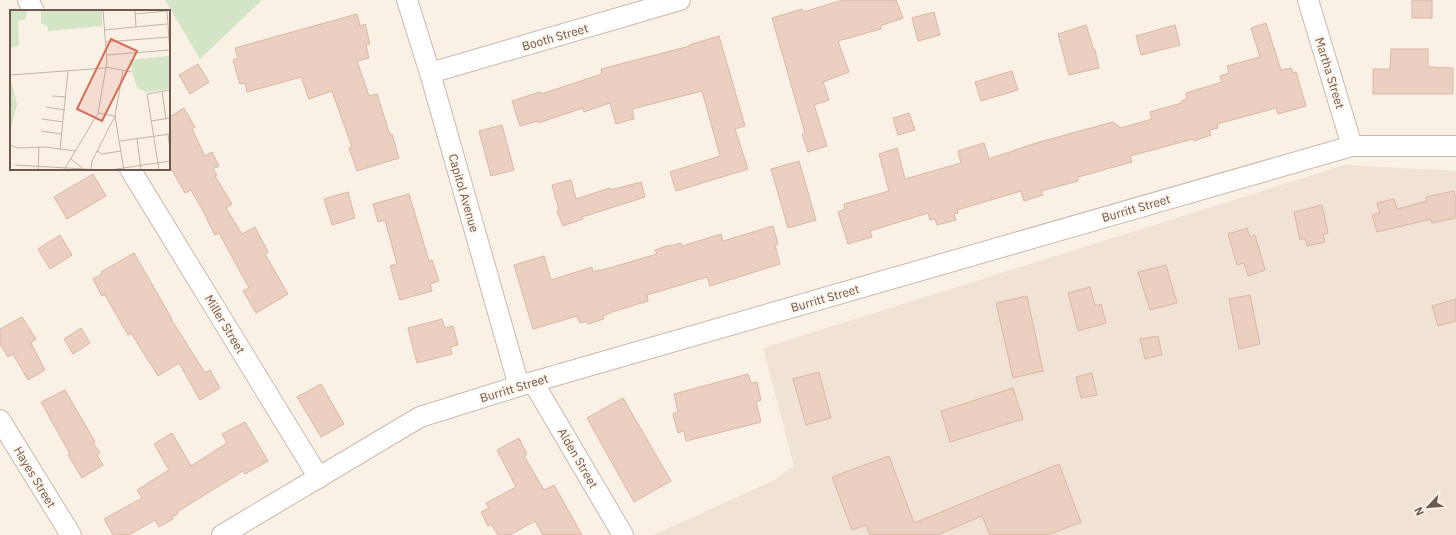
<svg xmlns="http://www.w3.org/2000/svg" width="1456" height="535" viewBox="0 0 1456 535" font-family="'IBM Plex Sans',sans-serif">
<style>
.residential{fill:#f0e2d5}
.green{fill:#d4e5c5}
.building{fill:#ebcfc0;stroke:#dcb6a2}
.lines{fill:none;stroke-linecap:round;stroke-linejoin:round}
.minor-casing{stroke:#c9b8ad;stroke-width:22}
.minor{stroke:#fff;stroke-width:20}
.labels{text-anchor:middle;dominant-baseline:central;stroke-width:4;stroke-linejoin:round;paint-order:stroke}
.street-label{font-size:12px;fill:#6f584d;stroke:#fdf5eb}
.inset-road{fill:none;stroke:#c2b4a8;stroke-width:1}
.view{fill:#d56e58;fill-opacity:0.15;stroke:#d56e58;stroke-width:2}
.inset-edge{fill:none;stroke:#6f584d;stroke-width:2}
</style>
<rect width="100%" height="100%" fill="#f9f1e5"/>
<!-- residential -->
<path class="residential" d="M1345,165l111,6v364h-803l120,-54 21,-15 -31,-118z"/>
<!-- green -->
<path class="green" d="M165,0h97l-62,59z"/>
<!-- building -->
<path class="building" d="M843,0h53l7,18 -23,8 1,3 -43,12 11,31 -26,10 6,18 -15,5 13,41 -19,6 -6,-18 3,-1 -33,-115 30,-9 1,3z
M1412,0h20v18h-20z
M934,12l6,23 -22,6 -6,-23z
M357,14l3,12 5,-2 5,20 -4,1 3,13 -12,3 12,35 8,-2 13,41 2,-1 7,24 -42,13 -8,-23 3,-1 -20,-56 -23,8 -8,-22 -54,15 -2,-9 -5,1 -7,-24 5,-2 -3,-10z
M1266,23l15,47 10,-2 2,5 3,-1 10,34 -28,8 -2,-6 -59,16 1,4 -9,2 2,5 -17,6 -1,-2 -63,17 2,6 -54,15v4l-37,10 2,4 -19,6 -3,-10 -64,19 1,3 -4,1 2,6 -19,5 -2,-6 -5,1 -2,-7 -58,18 2,6 -24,7 -10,-32 7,-3 -1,-5 45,-13 -10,-37 18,-6 8,31 56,-16 -3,-12 26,-8 5,16 47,-16 77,-21 8,6 31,-9 -2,-7 32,-9 -1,-2 6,-2 -1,-6 36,-11 -2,-6 9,-3 -2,-7 33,-9 -9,-29z
M1086,25l8,25h1l4,18 -30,7 -11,-41z
M1175,25l5,20 -39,10 -5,-19z
M719,36l26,90 -10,3 13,40 -72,22 -6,-19 50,-16 -18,-65 -70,18 2,10 -18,5 -6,-21 -26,9 -1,-4 -45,15v-2l-18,5 -8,-25 28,-9 1,2 61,-20 -1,-5 89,-23 -1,-1z
M1391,49h37v18l25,1v26h-80v-25h17z
M198,64l11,18 -19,12 -11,-19z
M1012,71l6,19 -37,11 -6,-19z
M184,108l11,19 -3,2 13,27 7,-4 7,14 -6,3 4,6 -2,1 17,28 -6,4 16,26 13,-7 13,25 -3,2 23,40 -32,19 -13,-22 6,-3 -30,-55 -4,2 -8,-15v-2l-16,-28 -6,3 -16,-28v-48z
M909,113l6,17 -17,5 -5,-17z
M502,125l12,45 -23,6 -12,-45z
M799,161l17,59 -28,8 -17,-59z
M93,174l13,22 -39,23 -13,-22z
M571,180l5,19 34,-11 1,2 30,-8 4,15 -63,20 1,2 -20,7 -6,-15 2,-1 -7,-25z
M1454,191l2,9v18l-24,5 -1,-4 -54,13 -5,-17 8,-2 -3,-10 17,-4 3,10 30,-8 -1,-4z
M348,192l7,26 -23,7 -8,-26z
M409,194l20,67 3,-1 7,21 -9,3 2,7 -32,9 -10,-34 7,-2 -12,-44 -7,2 -5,-18z
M1322,205l6,28 -5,1 2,8 -18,4 -2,-8 -5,2 -6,-28z
M773,226l5,18 -3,1 5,19 -70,22 -3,-9 -60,18 1,6 -36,11 -9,4 1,3 -16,5 -1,-3 -7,2 -3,-7 -44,13 -19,-64 30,-9 7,24 41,-13 1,5 6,-2v1l58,-17 -2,-4 15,-5v1l11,-3 1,3 39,-12 2,7z
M1247,228l3,9 5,-2 10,35 -17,6 -4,-13 -7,2 -9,-31z
M60,235l12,20 -22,14 -12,-20z
M134,253l38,66h-1l34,54 5,-3 10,18 -20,12 -21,-37 -21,13 -27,-43 -3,2 -23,-40 -3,1 -9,-17 9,-5 -1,-2z
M1166,265l11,38 -27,7 -12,-38z
M1090,287l5,19 6,-2 5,19 -28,8 -10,-38z
M1250,295l10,49 -21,5 -10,-50z
M1027,296l16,75 -30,7 -17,-75z
M1456,299v22l-18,5 -6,-20z
M22,317l14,22 -5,4 14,27 -17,10 -15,-26 -5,3 -8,-13v-15z
M442,319l3,9 8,-2 5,19 -8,2 2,7 -35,9 -9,-35z
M81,328l9,15 -17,11 -9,-15z
M1158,336l4,19 -17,4 -5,-20z
M819,372l12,46 -25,7 -13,-46z
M1092,373l5,22 -16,3 -5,-21z
M748,374l3,9 6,-1 4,18 -5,2 5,20 -75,19 -2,-10 -6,2 -5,-19 5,-2 -4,-18z
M321,384l23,40 -23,13 -24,-40z
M1013,388l10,31 -73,23 -9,-31z
M65,390l30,52 -2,1 7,10 -3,2 6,10 -21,13 -14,-23 2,-1 -29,-52z
M623,398l48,83 -37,21 -47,-84z
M245,422l23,39 -23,13 -2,-3 -66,41 1,2 -6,3 1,2 -14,8 -4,-7 -26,15h-16l-9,-16 38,-21 -5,-8 32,-20 -15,-26 18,-11 19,33 36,-23 -5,-9z
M519,438l8,16 -3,2 20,34 10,-5 28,50h-39l-8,-14 -25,14h-12l-7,-11 -3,2 -7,-14 8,-4 -3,-5 30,-16 -19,-37z
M889,456l25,67 145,-59 22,58 -33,13h-58l-8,-19 -45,19h-67l-4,-10 -14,5 -20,-53z"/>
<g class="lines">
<!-- minor casing -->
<g class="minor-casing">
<path id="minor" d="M28,0l6,11
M407,0l23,73 89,313
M1308,0l44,146
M430,73l250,-73
M130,169l189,309
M533,382l90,153
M0,420l71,115
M222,535l198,-118 99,-31 833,-240h104"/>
</g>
<!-- minor -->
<use href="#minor" class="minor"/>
</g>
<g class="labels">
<!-- street labels -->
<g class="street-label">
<text transform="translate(555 37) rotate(-16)">Booth Street</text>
<text transform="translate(1330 73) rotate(73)">Martha Street</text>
<text transform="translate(464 193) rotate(74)">Capitol Avenue</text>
<text transform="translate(1136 208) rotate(-16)">Burritt Street</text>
<text transform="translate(825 298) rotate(-16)">Burritt Street</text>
<text transform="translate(225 324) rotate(59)">Miller Street</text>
<text transform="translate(514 388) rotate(-17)">Burritt Street</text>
<text transform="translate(578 458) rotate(60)">Alden Street</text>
<text transform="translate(35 477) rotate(59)">Hayes Street</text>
</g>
</g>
<!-- overview -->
<g transform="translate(10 10)">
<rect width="160" height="160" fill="#f9f1e5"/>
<path d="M0,0h17l-1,9 -8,2 1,25 -9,2zM31,0h61v16l-54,5 -1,-6 -6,-1zM160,46v33l-24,3 -9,-4 -8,-28zM0,67l7,27 -6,25v13z" fill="#d4e5c5"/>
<path class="inset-road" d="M125,0l1,17M157,0l3,44M125,4l32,-3M94,20l63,-6M95,32l65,-5M96,45l64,-5M96,57l26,5M113,60l-8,46 9,54M0,65l96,-7M152,81l4,28M42,86l14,1M36,97l19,3M32,109l21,3M141,111l19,-3M31,121l21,3M158,124l2,16M127,129l4,31M110,131l50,-7M0,135l8,3 27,-1 31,4M50,139l8,-78M87,141l5,3 19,-3M61,149l11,9M5,155l87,5M81,159l1,-8 23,-45 -17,-3M28,160l1,-23M54,160l34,-57 9,-51 -4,-52M100,160l60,-9M149,160l-12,-76 23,-4"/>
<path class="view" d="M101,29l26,12 -35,70 -25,-12z"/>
<rect width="160" height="160" class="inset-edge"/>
</g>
<!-- north arrow -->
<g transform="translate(1428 507) rotate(244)" stroke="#fdf5eb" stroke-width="3" paint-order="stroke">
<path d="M0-3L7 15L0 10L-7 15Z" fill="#6f584d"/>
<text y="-6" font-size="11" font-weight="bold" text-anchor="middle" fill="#6f584d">N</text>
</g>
</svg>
